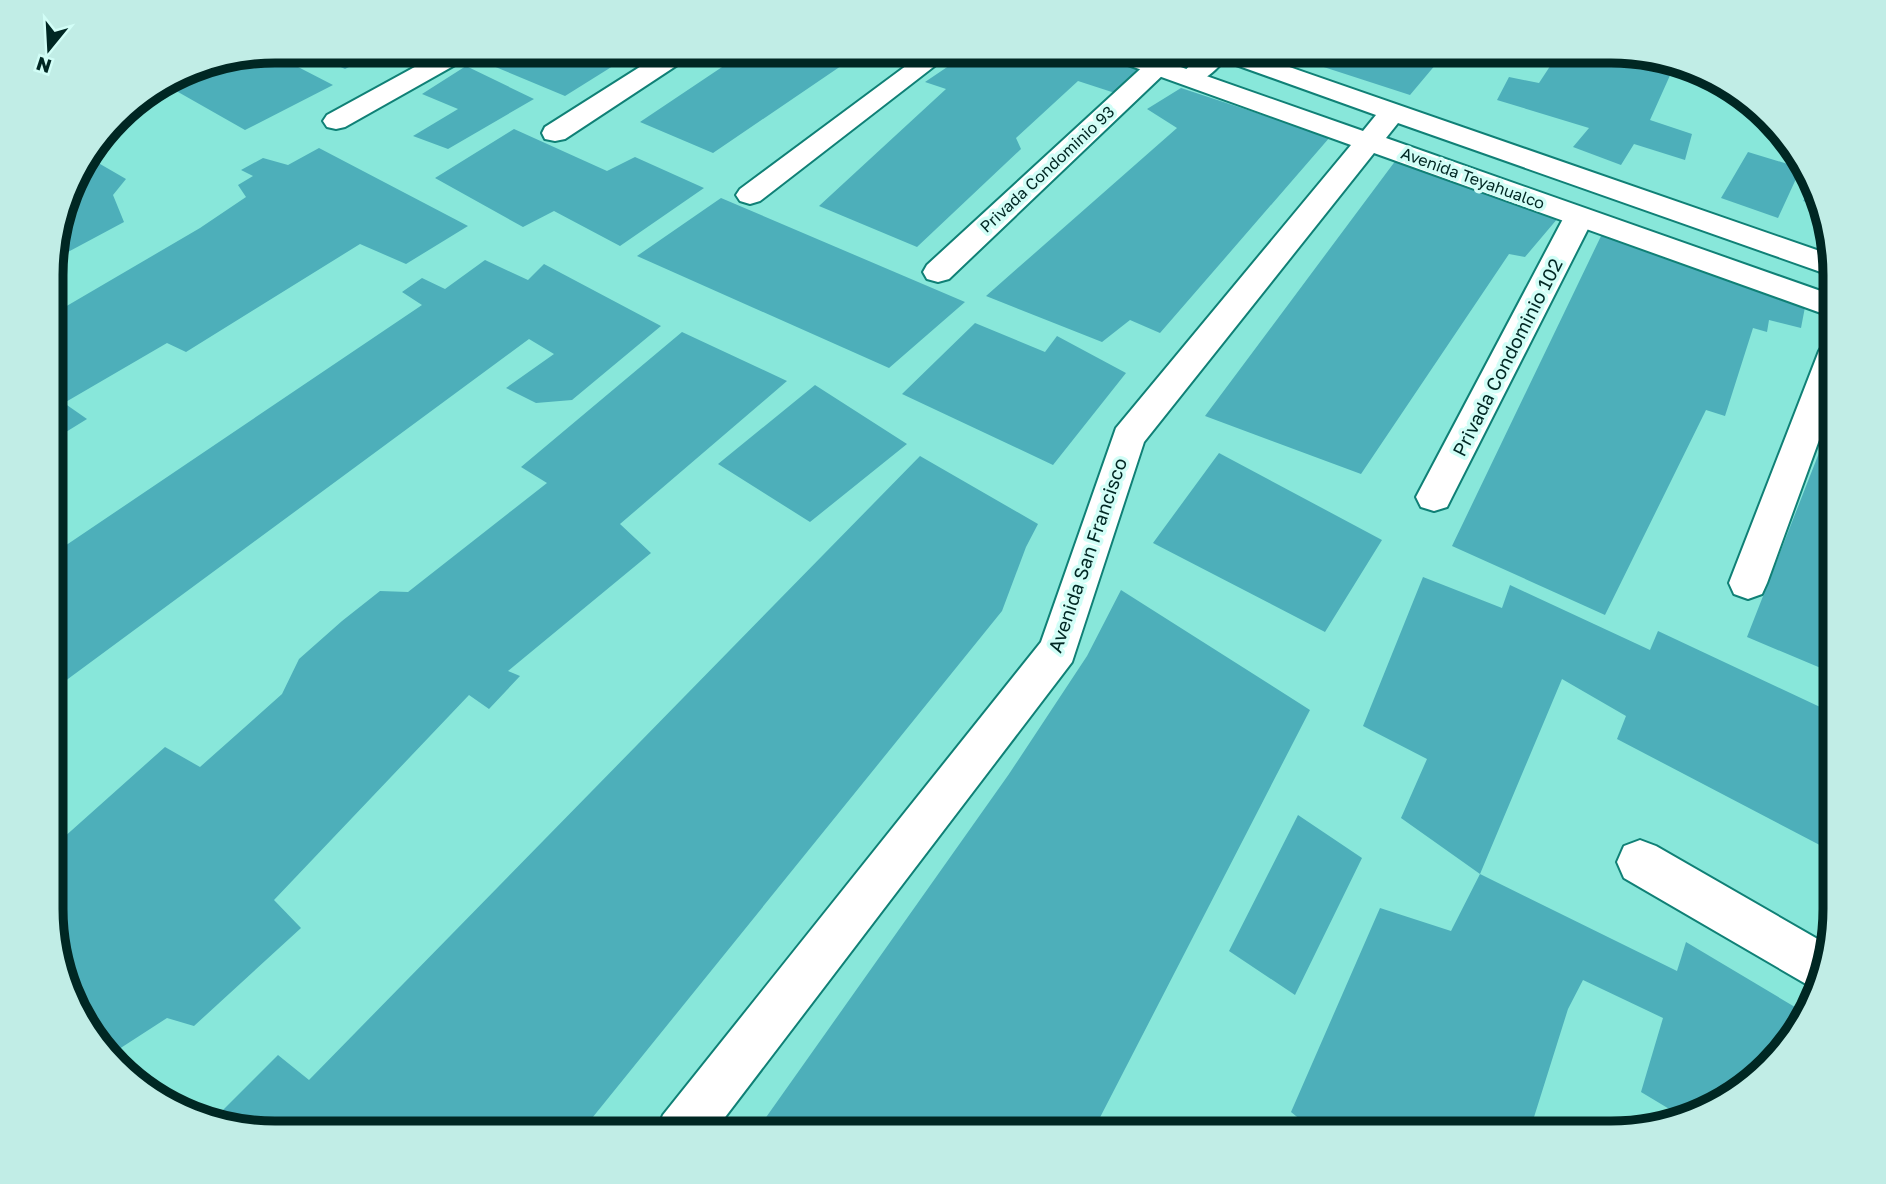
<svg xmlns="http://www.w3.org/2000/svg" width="1886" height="1184" viewBox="0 0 1886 1184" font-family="'Golos Text',sans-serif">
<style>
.building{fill:#4dafba}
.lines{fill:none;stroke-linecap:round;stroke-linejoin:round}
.street-casing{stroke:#108076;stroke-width:4}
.secondary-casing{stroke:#108076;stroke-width:4}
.street{fill:#fff;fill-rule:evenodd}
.secondary{fill:#fff;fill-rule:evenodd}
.labels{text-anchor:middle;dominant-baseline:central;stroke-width:7;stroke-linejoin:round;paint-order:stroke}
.far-street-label{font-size:16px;fill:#002723;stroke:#d2fef7}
.street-label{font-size:19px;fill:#002723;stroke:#d2fef7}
.rim{fill:none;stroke:#002723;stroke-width:9}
</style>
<rect width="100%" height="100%" fill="#88e7da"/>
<!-- building -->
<path class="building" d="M306,51h75l-36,18z
M398,51h33l4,2 -16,9z
M487,51h150l-72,45 -91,-38z
M746,51h117l-150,102 -73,-31z
M971,51h111l60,20 -24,23 -40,-13 -62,57 5,11 -104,98 -98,-41 127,-117 -21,-7z
M1310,51h137l-37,44 -108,-35z
M1560,51h52l64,11 -26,58 42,14 -7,26 -51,-16 -13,21 -48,-18 16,-19 -92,-28 12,-23 30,6z
M269,52l64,33 -88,45 -81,-46 25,-16z
M466,66l68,33 -86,50 -35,-13 45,-27 -36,-15z
M1181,88l149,49 -170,196 -30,-13 -28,22 -116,-46 191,-168 -30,-19z
M514,129l93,42 28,-14 69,31 -84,58 -66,-35 -31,16 -88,-49z
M319,148l149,78 -62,38 -46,-20 -174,108 -19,-9 -103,60 23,16 -34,21v-126l147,-86 46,-31 -8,-12 15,-9 -12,-6 22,-12 25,7z
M1748,152l53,16 -23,50 -57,-20z
M88,157l38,22 -13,16 11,27 -71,38v-14l21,-71z
M1396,160l162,58 -33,39 -16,-3 -148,220 -156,-58z
M1813,187l3,10 2,9 -15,-5z
M721,198l244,104 -76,66 -252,-112z
M1602,234l203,73 -4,21 -32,-8 -2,12 -14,-4 -28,88 -19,-6 -101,205 -153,-69z
M485,260l43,20 16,-16 117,62 -89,74 -36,3 -30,-15 48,-34 -25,-15 -476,351v-136l369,-249 -20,-13 20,-14 23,11z
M975,323l70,29 12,-16 69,37 -73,92 -151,-71z
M682,332l105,49 -167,143 31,29 -143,118 12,5 -31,33 -20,-14 -195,205 27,28 -107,98 -27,-8 -51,33 -39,-46 -24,-67v-91l112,-100 35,20 82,-73 17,-35 43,-38 38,-30 28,1 139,-109 -26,-16z
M815,385l92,59 -97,78 -92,-58z
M1835,412v262l-88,-37z
M1219,453l163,87 -57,92 -172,-89z
M920,456l118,68 -12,23 -24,64 -422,522h-306l-64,-10 68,-68 31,25z
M1423,577l79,31 8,-23 140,65 8,-19 177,83v139l-218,-114 9,-23 -64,-37 -82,195 -79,-56 26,-59 -64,-33z
M1121,590l189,120 -218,423h-337l254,-359 78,-118z
M1298,815l64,43 -67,137 -66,-44z
M1480,874l197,97 9,-29 119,71 -7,20 -74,70 -43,13 -40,-24 22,-74 -80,-38 -15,29 -39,124h-212l-26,-21 89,-204 71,23z"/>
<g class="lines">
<!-- street casing -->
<g class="street-casing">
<path id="street" d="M444,51h30l-3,5 -126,71 -9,2 -9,-2 -4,-6 4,-6z
M665,51h29l-3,5 -126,83 -10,2 -10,-2 -3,-6 3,-6z
M926,51h28l-194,150 -10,3 -10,-3 -4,-6 4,-6z
M1205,51h26c-11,16 -30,37 -50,32l-4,-5z
M1157,59l9,3 4,5 -4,5 -217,207 -11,3 -11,-3 -4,-7 4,-7 221,-203z
M1579,208l10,3 5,6 -142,280 -5,10 -13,4 -13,-4 -5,-10 148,-280 5,-6z
M1835,340v56l-68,187 -5,11 -14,5 -14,-5 -5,-11 90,-232 5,-8z
M1640,840l16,6 172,99 -15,43 -189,-110 -7,-16 7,-16z"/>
</g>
<!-- secondary casing -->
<g class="secondary-casing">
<path id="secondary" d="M1100,51h35l228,80 13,-16 -165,-59 -3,-5h35l591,205 1,21 -437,-154 -12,15 449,158v22l-461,-165 -230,289 -72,220 -359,471h-58l8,-18 378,-473 75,-214 235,-283 -248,-89z"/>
</g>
<!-- street -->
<use href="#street" class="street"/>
<!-- secondary -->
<use href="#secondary" class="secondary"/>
</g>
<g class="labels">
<!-- far-street labels -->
<g class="far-street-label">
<text transform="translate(1047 169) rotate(-43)">Privada Condominio 93</text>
<text transform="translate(1473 178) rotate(20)">Avenida Teyahualco</text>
</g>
<!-- street labels -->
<g class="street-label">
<text transform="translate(1507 357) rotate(-63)">Privada Condominio 102</text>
<text transform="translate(1087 555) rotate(-71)">Avenida San Francisco</text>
</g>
</g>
<!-- crop -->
<path d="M0 0H1886V1184H0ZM275 63H1611A212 212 0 0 1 1823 275V909A212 212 0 0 1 1611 1121H275A212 212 0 0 1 63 909V275A212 212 0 0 1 275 63Z" fill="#c1ede6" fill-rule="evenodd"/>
<path class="rim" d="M275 63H1611A212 212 0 0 1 1823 275V909A212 212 0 0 1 1611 1121H275A212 212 0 0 1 63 909V275A212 212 0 0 1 275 63Z"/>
<!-- north arrow -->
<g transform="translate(49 49) rotate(198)" stroke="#d2fef7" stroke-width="5" paint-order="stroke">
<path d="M0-5L12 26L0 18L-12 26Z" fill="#002723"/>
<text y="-10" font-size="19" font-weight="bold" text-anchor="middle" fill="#002723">N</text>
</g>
</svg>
